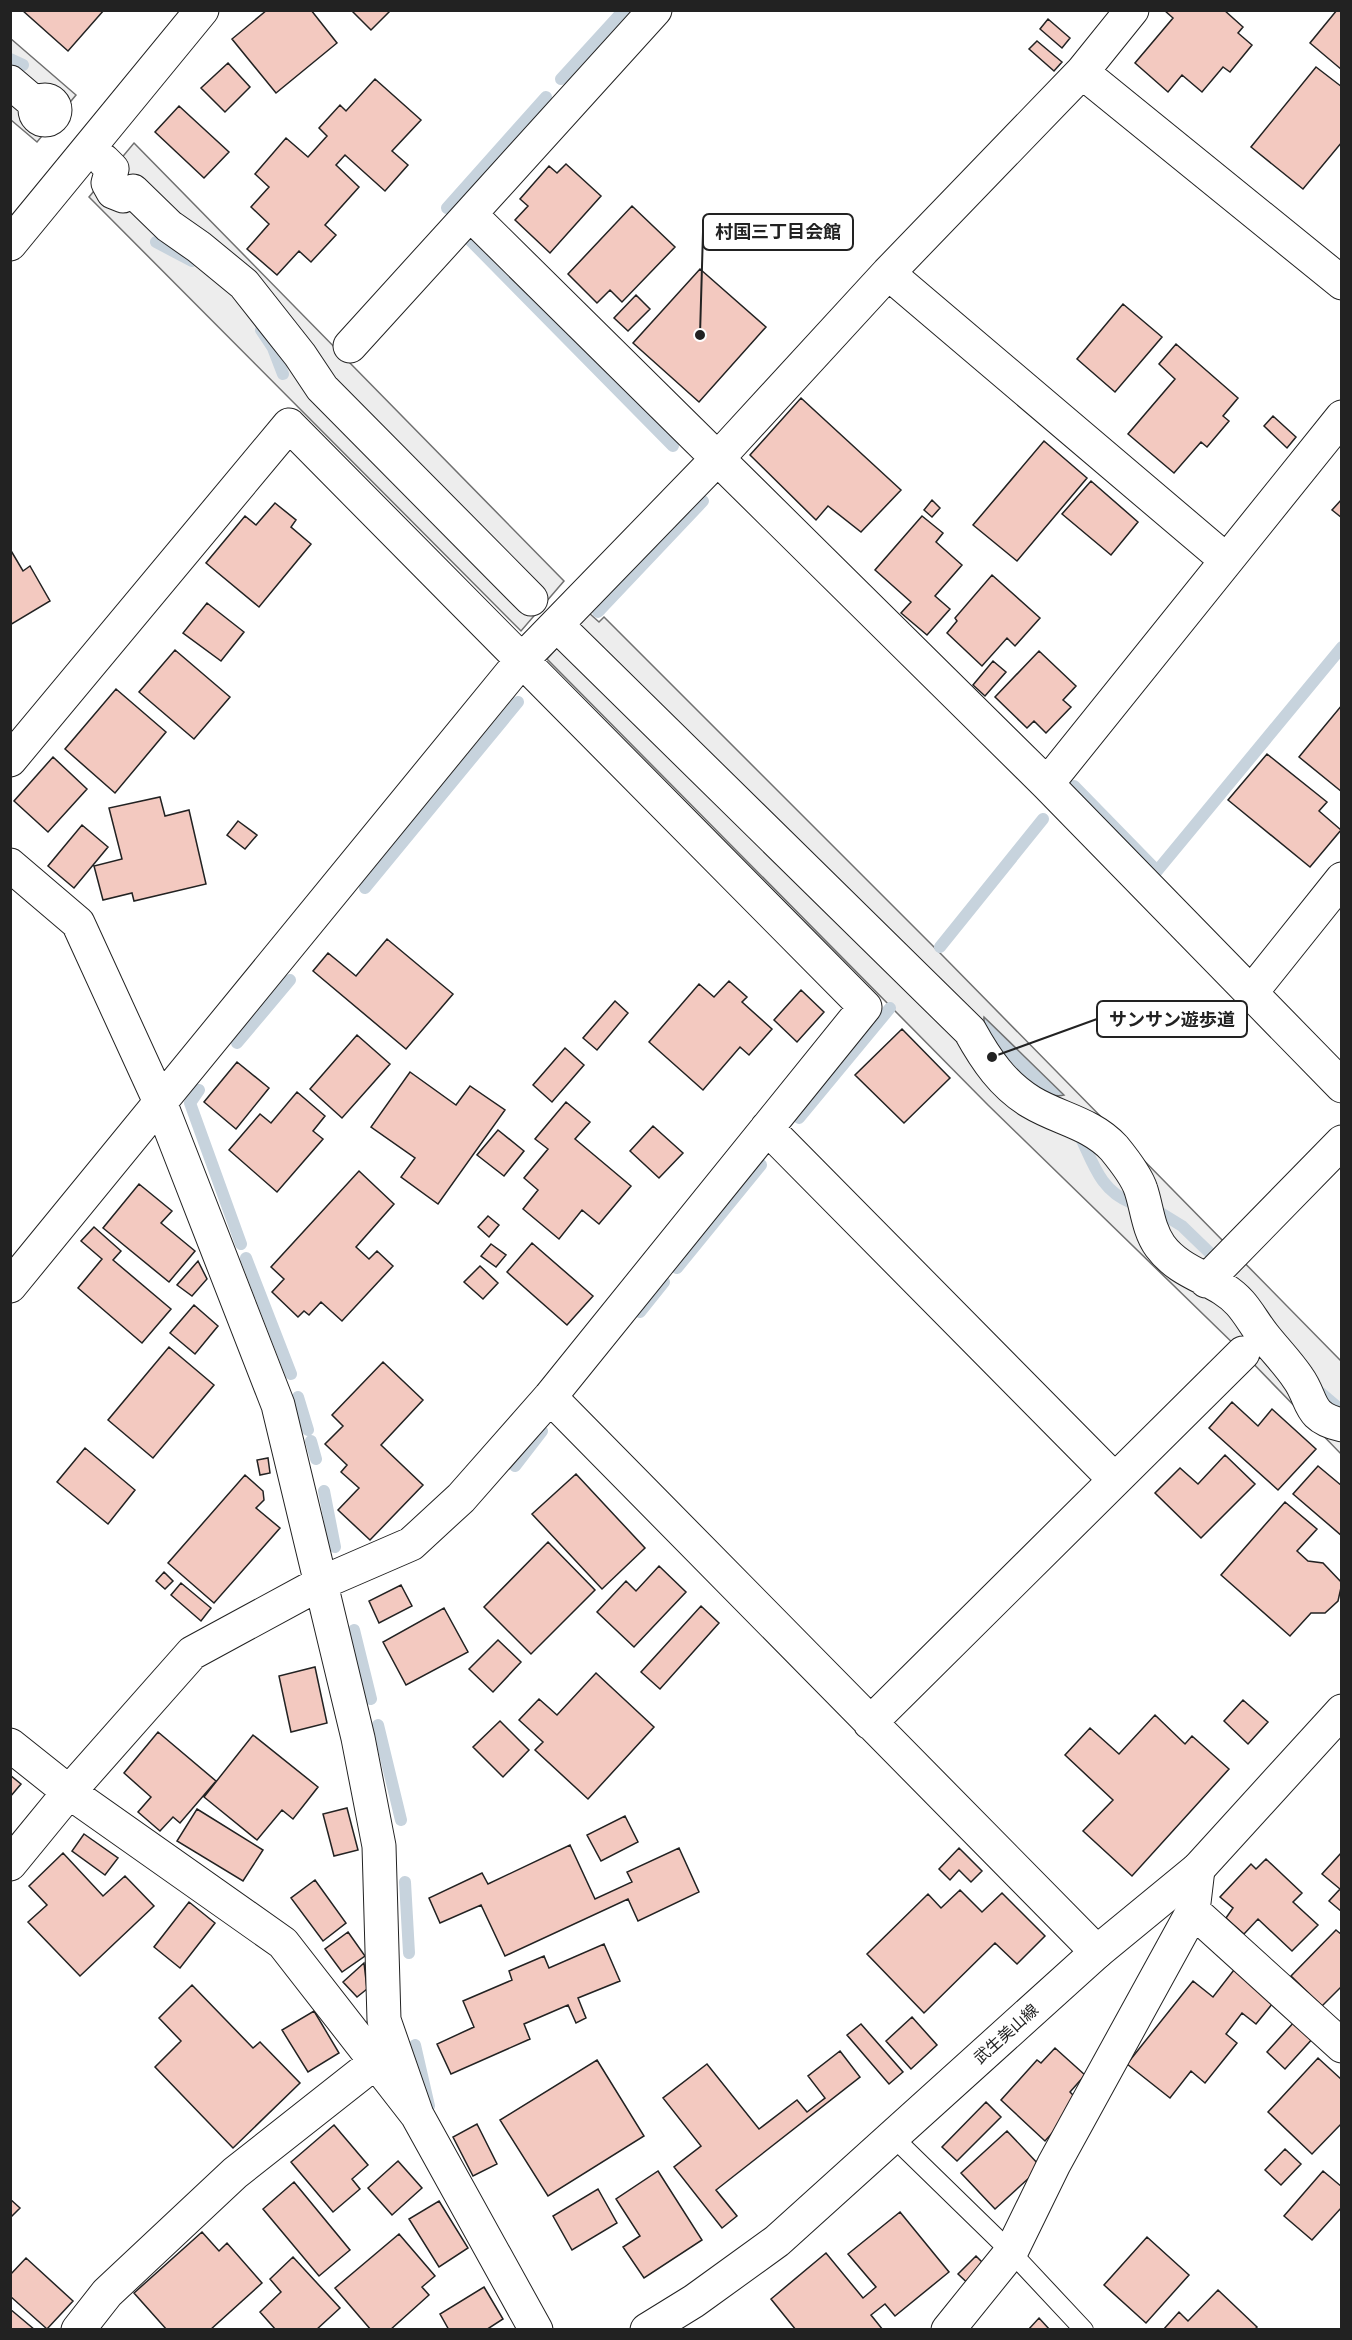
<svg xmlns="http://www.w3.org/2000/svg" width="1352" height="2340" viewBox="0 0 1352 2340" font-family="Figtree,'Noto Sans JP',sans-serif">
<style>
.parking{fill:#ededed;stroke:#6f6f6f;stroke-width:1.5}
.water{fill:#c7d3dd;stroke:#6f6f6f;stroke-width:1.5}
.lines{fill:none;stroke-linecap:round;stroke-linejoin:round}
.stream{stroke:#c7d3dd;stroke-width:12}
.building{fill:#f3c9c0;stroke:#222;stroke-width:1.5}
.lane-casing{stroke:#222;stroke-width:20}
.street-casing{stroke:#222;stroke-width:35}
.secondary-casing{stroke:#222;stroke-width:35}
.primary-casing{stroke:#222;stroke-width:35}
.lane{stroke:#fff;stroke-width:18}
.street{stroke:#fff;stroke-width:33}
.secondary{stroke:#fff;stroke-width:33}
.primary{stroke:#fff;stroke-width:33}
.labels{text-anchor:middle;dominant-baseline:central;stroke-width:4.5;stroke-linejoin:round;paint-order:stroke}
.street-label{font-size:16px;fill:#222;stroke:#fff}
.leader{fill:none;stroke:#222;stroke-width:2}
.callout-dot{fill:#222;stroke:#fff;stroke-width:2}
.callout{fill:#fff;stroke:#222;stroke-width:2}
.callout-label{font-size:18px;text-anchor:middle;font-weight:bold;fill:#222}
</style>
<rect width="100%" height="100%" fill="#fff"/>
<!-- parking -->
<path class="parking" d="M10,38l66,57 -39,47 -26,-22z
M134,143l430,438 -43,50 -432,-434z
M589,613l10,9 5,-5 338,338 399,406v93l-98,-101 -255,-248 -441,-446z"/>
<!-- water -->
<path class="water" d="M984,1017l80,78c-11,3 -30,-5 -40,-12 -11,-8 -42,-53 -40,-66z"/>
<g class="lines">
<!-- stream -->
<path class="stream" d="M10,59l13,6
M561,79l63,-69
M447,208l99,-111
M465,235l208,211
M156,242l36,19
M261,330l12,18 10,26
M598,612l105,-111
M1074,786l83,85 185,-224
M365,888l153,-186
M940,947l103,-128
M237,1043l53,-63
M199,1090l-9,13 51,141
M799,1118l91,-110
M1081,1138c13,28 21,54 51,65
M1151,1207l31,19 31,30
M246,1258l45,116
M677,1268l84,-103
M640,1312l24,-30
M1315,1388l27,23
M298,1397l10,33
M311,1441l5,18
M515,1466l27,-35
M324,1491l11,56
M354,1630l17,69
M378,1725l23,95
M405,1882l4,71
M415,2045l14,61"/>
</g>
<!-- building -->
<path class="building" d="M22,10h82l-36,41z
M267,10h44l26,33 -61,50 -44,-54z
M351,10h40l-20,20z
M1164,10h60l19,17 -5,6 14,12 -22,27 -7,-5 -21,25 -20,-17 -14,17 -33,-29 38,-45z
M1337,10h5v60l-32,-27z
M1048,19l22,19 -8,10 -22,-19z
M1037,41l25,21 -8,9 -25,-22z
M228,63l22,24 -25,25 -24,-24z
M1316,67l26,20v55l-39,47 -52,-42z
M375,79l46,41 -29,31 16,14 -23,26 -40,-36 -9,10 23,22 -34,38 11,10 -25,27 -12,-11 -22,24 -30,-26 22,-25 -18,-17 18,-20 -14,-13 31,-36 22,19 19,-21 -8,-8 21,-23 6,6z
M179,106l50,46 -25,26 -49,-46z
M566,164l35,32 -51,57 -35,-33 13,-14 -8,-7 29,-33 8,7z
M632,206l43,41 -53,55 -12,-12 -13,13 -29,-29z
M700,269l66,58 -67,75 -66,-59z
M636,295l14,14 -22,22 -14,-13z
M1123,304l39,33 -47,55 -38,-33z
M1176,344l62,54 -15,18 6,5 -22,26 -6,-5 -27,31 -46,-39 47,-55 -16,-15z
M801,398l100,92 -40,42 -33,-26 -12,14 -66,-65z
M1273,416l23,21 -9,11 -23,-22z
M1044,441l43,37 -70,83 -44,-36z
M1091,481l47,41 -27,33 -49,-41z
M1342,499v19l-10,-8z
M932,500l8,8 -8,9 -8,-7z
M275,503l21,17 -5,7 20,17 -52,63 -53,-44 39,-47 11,9z
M922,516l21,17 -7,9 26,23 -27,31 15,13 -23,26 -26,-22 10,-11 -36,-32z
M10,549l13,22 7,-5 20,35 -40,24z
M992,575l48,43 -25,28 -8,-8 -25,28 -35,-33 10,-12 -2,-3z
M207,603l37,29 -23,29 -38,-28z
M175,650l55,47 -36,42 -55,-47z
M1039,651l37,35 -13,14 8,7 -25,26 -12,-12 -7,7 -32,-31z
M993,661l13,11 -21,24 -12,-11z
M116,689l50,43 -51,61 -50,-44z
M1342,705v87l-43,-35z
M1267,754l60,48 -8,9 22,19 -31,37 -82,-67z
M53,757l34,32 -39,43 -34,-31z
M160,797l5,19 24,-6 17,74 -72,17 -2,-8 -29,7 -9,-34 28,-7 -13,-51z
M238,821l19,14 -12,14 -18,-14z
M82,825l26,22 -34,41 -26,-22z
M387,939l66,55 -47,55 -93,-78 15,-18 28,23z
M729,981l18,16 -5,5 30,27 -23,26 -9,-8 -37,43 -54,-48 50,-58 15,13z
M801,990l23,22 -27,30 -23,-22z
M615,1001l13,12 -31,37 -14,-12z
M902,1029l48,49 -46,45 -49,-48z
M357,1035l33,29 -48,54 -32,-29z
M565,1048l19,17 -32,37 -19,-17z
M237,1062l32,26 -33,41 -32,-27z
M410,1072l46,33 14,-19 35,24 -67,94 -37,-27 14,-19 -44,-31z
M297,1092l28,24 -12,15 10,8 -46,53 -48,-42 31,-36 11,9z
M566,1102l24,20 -15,17 56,47 -32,38 -17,-14 -23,29 -36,-30 15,-19 -14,-12 24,-29 -13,-10z
M653,1126l30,27 -24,25 -29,-27z
M498,1130l26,21 -20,25 -27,-21z
M359,1171l35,33 -38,43 13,12 8,-8 16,15 -51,55 -21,-19 -12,13 -5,-4 -6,6 -26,-25 12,-13 -13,-12z
M139,1184l33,27 -11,12 34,28 -26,31 -66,-54z
M488,1216l11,9 -10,12 -11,-10z
M94,1227l27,24 -8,9 58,49 -29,34 -64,-55 24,-29 -21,-18z
M532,1243l61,53 -26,29 -60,-53z
M491,1244l15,11 -10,12 -15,-11z
M198,1261l9,18 -15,17 -15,-11z
M480,1266l18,17 -15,16 -19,-17z
M194,1305l24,21 -23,28 -25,-21z
M169,1347l45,38 -61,73 -45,-38z
M383,1362l40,38 -42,45 42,40 -53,55 -32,-30 21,-22 -18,-16 6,-7 -22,-21 18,-18 -11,-11z
M1232,1402l26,24 14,-17 44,40 -38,41 -69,-62z
M85,1448l50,42 -27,34 -51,-42z
M1225,1455l30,29 -54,54 -46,-45 25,-25 18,16z
M268,1458l2,15 -10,2 -3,-15z
M1318,1466l24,20v50l-49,-42z
M576,1474l69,74 -43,41 -70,-75z
M245,1475l18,16 1,9 -8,8 24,20 -66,75 -46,-40z
M1285,1502l32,27 -20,22 11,10 15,2 19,20 -4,18 -13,12h-14l-21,23 -69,-61z
M548,1542l47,48 -64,64 -47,-47z
M659,1566l27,26 -52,55 -37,-35 29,-31 10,10z
M164,1572l9,9 -8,8 -9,-8z
M181,1583l30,25 -10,13 -30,-26z
M401,1585l11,21 -33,17 -10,-22z
M701,1606l18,17 -59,66 -19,-17z
M444,1608l24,44 -62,33 -23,-43z
M498,1640l23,22 -28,30 -24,-23z
M315,1667l12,56 -36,9 -12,-56z
M596,1673l58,54 -66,72 -53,-49 8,-8 -24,-22 20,-21 18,16z
M1243,1700l25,22 -20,22 -24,-23z
M1155,1715l30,29 7,-8 37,33 -97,107 -49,-45 30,-31 -48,-45 25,-27 29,26z
M500,1721l29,29 -26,27 -30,-30z
M158,1732l58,49 -36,42 -7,-6 -13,14 -22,-19 13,-15 -27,-24z
M253,1735l65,52 -25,32 -11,-9 -25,30 -53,-43z
M10,1775l11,9 -11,13z
M347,1808l11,42 -24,6 -11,-42z
M197,1809l66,41 -20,31 -66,-40z
M625,1816l13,26 -37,19 -14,-26z
M84,1834l34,24 -13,17 -33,-24z
M570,1845l25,54 37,-17 -5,-10 52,-24 20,44 -61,29 -10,-22 -123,57 -24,-51 -41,18 -11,-25 53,-25 6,11z
M959,1848l23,23 -11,11 -12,-12 -9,10 -11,-11z
M1342,1852v60l-13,-11 11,-12 -18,-15z
M63,1853l40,43 22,-20 29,30 -74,70 -52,-54 19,-17 -18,-19z
M1266,1859l36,34 -9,9 25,23 -26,26 -34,-32 -14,15 -18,-16 7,-10 -13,-11 31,-33 5,5z
M315,1880l31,43 -23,18 -32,-43z
M960,1890l22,22 20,-19 43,43 -28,28 -22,-21 -71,70 -57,-59 61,-60 13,14z
M189,1902l26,21 -35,45 -26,-21z
M1336,1930l6,5v51l-20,20 -31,-30z
M348,1932l17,24 -23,16 -17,-23z
M604,1944l16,37 -42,17 8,20 -10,5 -8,-18 -44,19 6,15 -79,35 -14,-30 37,-17 -11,-26 49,-21 -3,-9 35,-15 5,12z
M364,1963l3,26 -10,8 -14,-15z
M1237,1966l40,32 -21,26 -14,-11 -16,21 11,9 -32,40 -14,-12 -21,27 -43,-34 66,-83 20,16z
M192,1985l61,63 7,-6 40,41 -67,65 -78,-81 26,-26 -22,-23z
M314,2011l25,42 -31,19 -26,-42z
M912,2017l25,28 -26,24 -25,-28z
M1295,2021l19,16 -29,32 -18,-17z
M861,2024l42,48 -14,12 -42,-49z
M1055,2048l30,27 -15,17 10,10 -35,39 -44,-41 36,-40 4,3z
M840,2051l20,26 -144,113 21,26 -15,12 -48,-61 27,-21 -38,-48 44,-34 52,65 38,-29 10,12 18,-14 -17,-22z
M1318,2058l24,22v43l-30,31 -44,-42z
M597,2060l47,76 -96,60 -48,-76z
M986,2102l15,15 -44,44 -15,-14z
M477,2124l20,40 -24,12 -20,-39z
M334,2125l34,40 -16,14 8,10 -27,23 -42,-50z
M1007,2131l34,36 -46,42 -34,-36z
M1285,2149l16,15 -20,21 -16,-15z
M398,2161l24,27 -30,27 -24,-27z
M658,2171l44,69 -58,38 -21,-31 17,-11 -24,-37z
M1323,2171l19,16v20l-30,33 -28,-24z
M294,2182l56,68 -31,26 -56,-67z
M598,2189l19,34 -45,27 -19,-34z
M10,2199l10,9 -10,10z
M439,2201l29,47 -29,19 -30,-48z
M900,2212l49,60 -54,44 -10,-12 -14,11 12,15h-87l-25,-31 55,-46 37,45 13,-11 -28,-33z
M202,2232l17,19 8,-8 35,40 -52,47h-43l-33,-37z
M399,2234l36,42 -13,11 7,8 -39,35h-19l-36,-42z
M1147,2237l42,38 -43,48 -42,-38z
M976,2256l15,15 -17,18 -16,-15z
M293,2257l47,51 -24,22h-40l-16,-18 21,-20 -11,-13z
M26,2258l47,43 -26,28 -37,-33v-21z
M484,2287l19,32 -17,11h-37l-9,-16z
M1218,2290l39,37 -3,3h-91l16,-18 9,9z
M10,2309l25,21h-25z
M1039,2318l11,12h-22z"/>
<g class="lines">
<!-- lane casing -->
<g class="lane-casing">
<path id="lane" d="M893,2137l118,115 73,78"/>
</g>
<!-- street casing -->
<g class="street-casing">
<path id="street" d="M655,10l-185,204 577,570 295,302
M1082,72l260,211
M10,82l27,23
M35 110a10 10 0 1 1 20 0a10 10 0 1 1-20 0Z
M104,161l8,8 -4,14 5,9 10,4 10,-5 36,35 30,21 45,37 56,71 22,33 209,211
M888,273l338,287
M350,346l120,-132
M568,636l402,395c16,29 33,54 61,71 28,17 60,21 83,46 9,11 23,29 27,42 6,18 7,39 19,56 22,30 58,32 80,57 9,10 15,22 24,33 11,14 24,27 34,42 16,22 8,39 44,47
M10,760l279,-335 576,582 -315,390 -89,101 -50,46 -90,39 -129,70 -123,139 -59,72
M1047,784l295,-367
M10,865l68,58 82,179 118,303 80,333 21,108 5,174 33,95
M1250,994l92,-115
M767,1128l347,351
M1206,1281l136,-139
M10,1286l512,-626 196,-202 170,-185 194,-201 50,-62
M550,1397l547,555
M870,1723l373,-370
M10,1745l59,47 214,151 134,172 119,215
M1193,1911l149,135
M78,2330l29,-37 128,-120 142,-112
M948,2330l63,-78 43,-88 139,-253 5,-42"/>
</g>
<!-- secondary casing -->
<g class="secondary-casing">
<path id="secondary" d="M10,244l192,-234"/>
</g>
<!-- primary casing -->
<g class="primary-casing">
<path id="primary" d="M647,2330l47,-29 83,-60 320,-289 101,-83 144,-158"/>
</g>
<!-- lane -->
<use href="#lane" class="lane"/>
<!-- street -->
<use href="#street" class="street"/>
<!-- secondary -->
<use href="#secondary" class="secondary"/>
<!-- primary -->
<use href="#primary" class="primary"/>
</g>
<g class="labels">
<!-- street labels -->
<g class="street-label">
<text transform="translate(1006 2034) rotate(-42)">武生美山線</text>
</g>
</g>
<!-- callouts -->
<path class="leader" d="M700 335L703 232M992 1057L1097 1019"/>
<g class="callout-dot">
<circle cx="700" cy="335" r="6"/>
<circle cx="992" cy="1057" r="6"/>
</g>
<g class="callout">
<rect x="703" y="214" width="150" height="36" rx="6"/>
<rect x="1097" y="1001" width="150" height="36" rx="6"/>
</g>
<g class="callout-label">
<text x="778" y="238">村国三丁目会館</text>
<text x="1172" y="1026">サンサン遊歩道</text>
</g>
<!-- border -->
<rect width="1352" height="2340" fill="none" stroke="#222222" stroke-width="24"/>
</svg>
